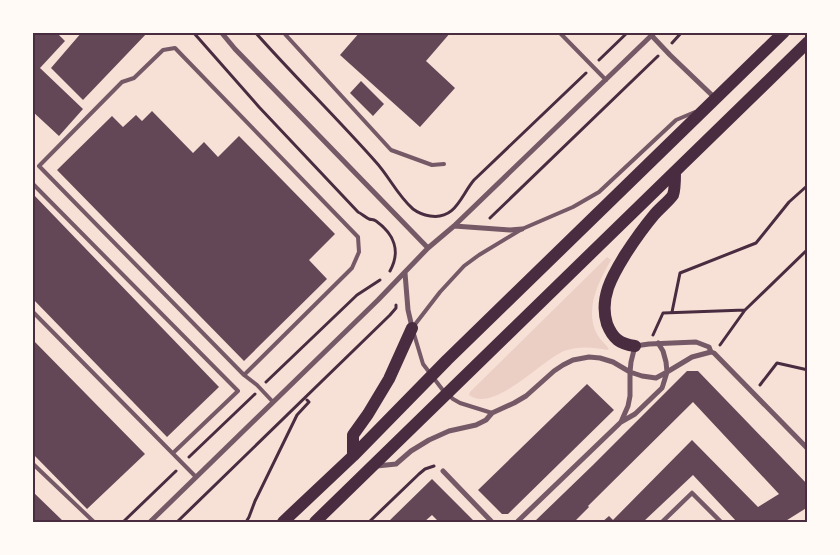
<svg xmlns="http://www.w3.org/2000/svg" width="840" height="555" viewBox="0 0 840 555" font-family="'Golos Text',sans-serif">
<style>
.green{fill:#ebcfc5}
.building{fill:#644757}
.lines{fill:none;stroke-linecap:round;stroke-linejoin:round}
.path{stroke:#4a2c40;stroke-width:3}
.service{stroke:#755966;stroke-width:4}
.pedestrian{stroke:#755966;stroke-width:4.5}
.minor{stroke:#755966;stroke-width:5}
.trunk{stroke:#4a2c40;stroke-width:12}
.neatline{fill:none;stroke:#4a2c40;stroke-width:2}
</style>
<rect width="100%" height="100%" fill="#f7e1d7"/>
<!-- green -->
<path class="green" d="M607,257l4,3c-12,21 -25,46 -16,70 3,8 10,13 14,19l-2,1c-14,-3 -29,-4 -43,1 -22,9 -71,63 -95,44l1,-3z"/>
<!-- building -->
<path class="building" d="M32,32h24l9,9 -25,27 43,41 -24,27 -27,-25z
M82,32h66l-65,68 -32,-32z
M360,32h91l-25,29 29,27 -35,39 -80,-72z
M361,81l23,23 -11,12 -23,-23z
M152,111l41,42 11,-11 14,15 21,-21 96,98 -26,26 18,19 -83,82 -187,-191 55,-54 11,11 13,-12 6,6z
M32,193l187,194 -52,50 -135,-139z
M32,339l113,115 -58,55 -55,-56z
M687,371h11l110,114v22l-24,15h-47l-44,-47 -50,47h-41l7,-6 4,4 79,-80 66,67 21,-13 -86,-92 -104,103 -1,1 1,1 -15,15h-40l59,-57z
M587,384l27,26 -106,104h-6l-24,-24z
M432,479l43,43h-36l-7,-7 -8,7h-36z
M32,491l32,31h-32z"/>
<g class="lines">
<!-- path -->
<path class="path" d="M193,32l66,75 99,105c4,2 7,5 11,7 3,1 4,0 7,2 18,13 25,30 14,50
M255,32c39,44 81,85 120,129 14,15 22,34 38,48 4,3 11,6 17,7 26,4 31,-21 44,-36l112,-107
M672,43l10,-11
M599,60l29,-28
M490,218l168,-162
M672,312l8,-39 76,-30 33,-41 19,-17
M653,335l10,-22 82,-3
M720,345l25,-35 63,-61
M266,382l91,-87 23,-15
M760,385l17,-22 31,7
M189,457l66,-63
M123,522l53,-51
M177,522l213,-207 6,-7v-3
M246,522l3,-5 6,-16 42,-86 12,-13 -2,-2
M369,522l50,-48 6,-5 9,-3"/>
<!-- service -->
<path class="service" d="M283,32l108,118 41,15 12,-1
M559,32l47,48
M32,183l206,208 -65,62
M32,311l164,166
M413,327l27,-35 24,-26 15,-11 43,-26 51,-22 26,-15 77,-72 19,-8
M414,334l9,30 19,25 11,10 7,4 32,10
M244,375l108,-107 7,-16 -1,-15 -183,-189 -12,2 -29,28 -12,4 -83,84 205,209 13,10 16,17
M32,463l62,59"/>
<!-- pedestrian -->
<path class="pedestrian" d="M662,522l30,-29 29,29"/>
<!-- minor -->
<path class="minor" d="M221,32l14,17 193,199
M652,36l18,19 46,44
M454,226l56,4 12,-1
M405,273l3,37 4,17
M621,422l7,-16 2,-10v-24l1,-10 4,-16 14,-2 47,-2 13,5 2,5 3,1 94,96
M377,466l19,-2 15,-13 18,-11 20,-9 27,-6 10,-5 6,-7 22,-10 12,-7 28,-25 9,-6 10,-5 16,-3 11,1 13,4 17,10 12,4 14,2 11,-6 25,-15 19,-5
M443,471l49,51
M150,522l228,-222 50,-52 26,-22 201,-194
M517,522l104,-100 14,-8 27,-26 1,-3 4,-13 -1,-10 -3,-11 -5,-8"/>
<!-- trunk -->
<path class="trunk" d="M635,346c-15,-2 -22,-7 -28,-22 -8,-26 5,-48 18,-69 9,-14 19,-28 29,-40 5,-6 16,-15 19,-20 2,-5 2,-18 2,-23
M353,456v-21l15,-21 21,-35 23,-51
M283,522l70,-66 94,-96 337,-328
M315,522l493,-480"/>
</g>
<!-- border -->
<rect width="840" height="555" fill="none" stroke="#fffaf5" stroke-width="68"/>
<rect x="34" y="34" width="772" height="487" class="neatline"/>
</svg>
